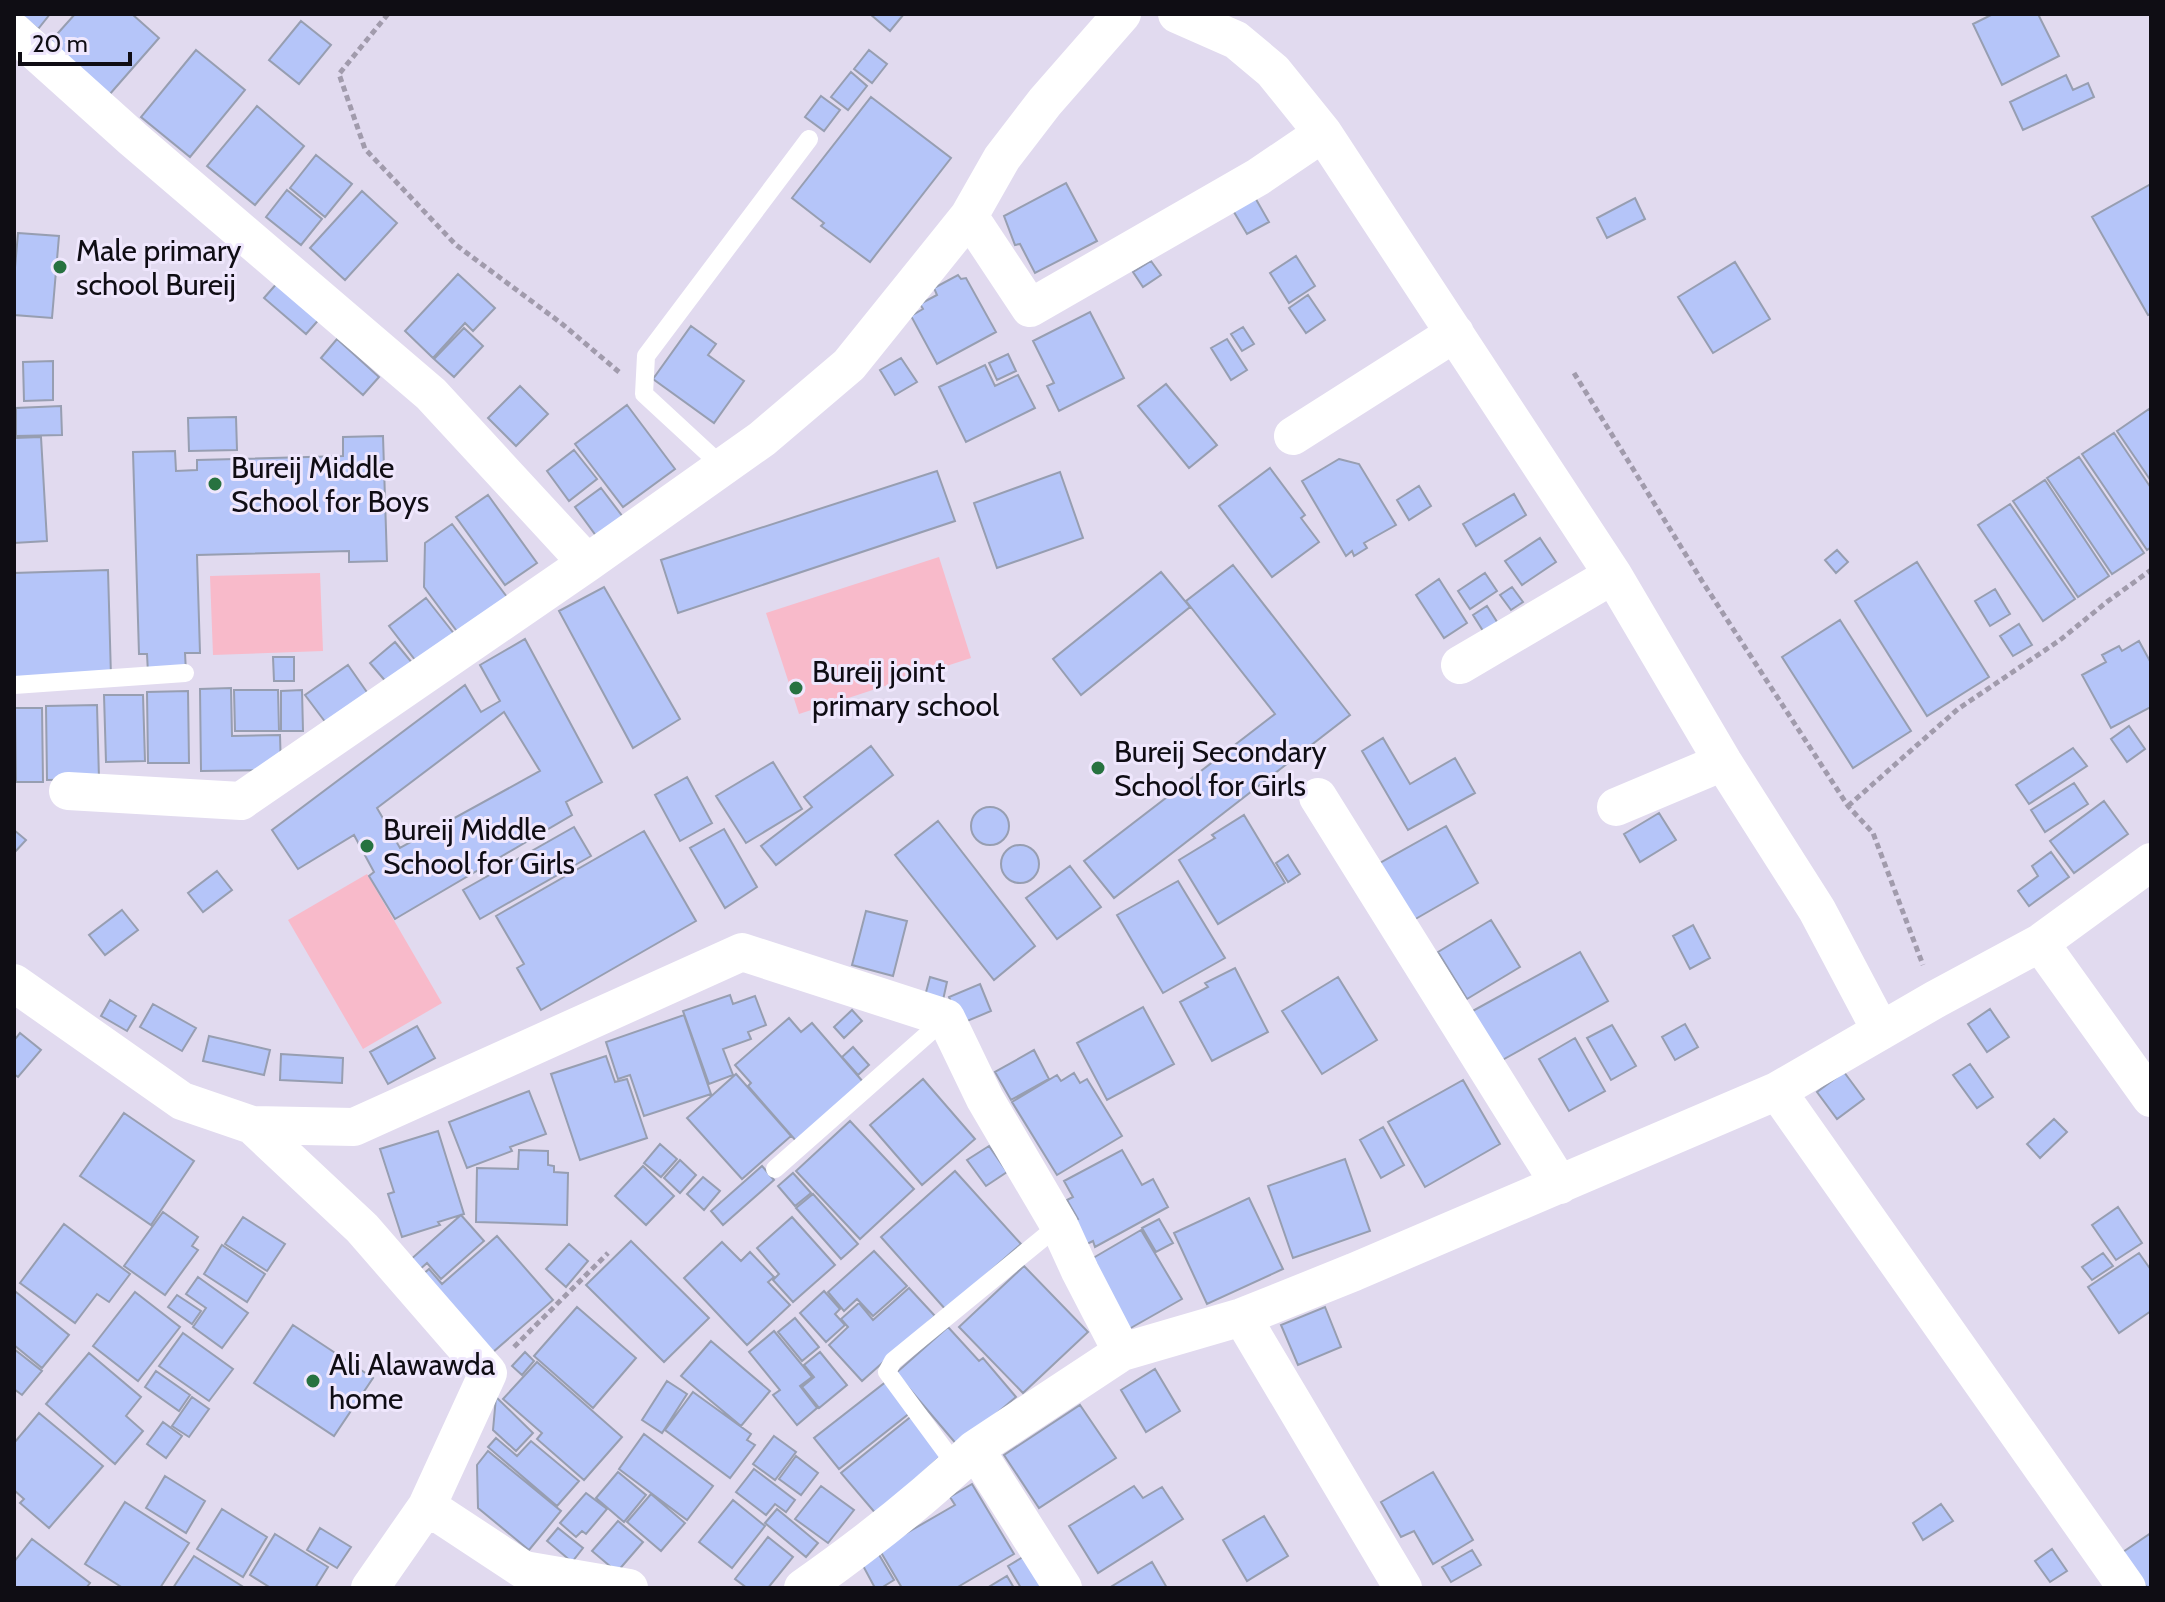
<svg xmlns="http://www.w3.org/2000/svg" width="2165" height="1602" viewBox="0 0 2165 1602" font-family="Cabin,sans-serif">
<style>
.green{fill:#f8baca}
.building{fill:#b5c5f9;stroke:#979eb1;stroke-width:2;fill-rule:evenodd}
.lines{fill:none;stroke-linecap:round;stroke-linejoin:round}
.path{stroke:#a19bac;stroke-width:5;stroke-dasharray:6 4;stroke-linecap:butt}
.service{stroke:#fff;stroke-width:18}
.minor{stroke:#fff;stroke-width:38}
.poi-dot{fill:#277240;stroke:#efe7fd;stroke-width:3}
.labels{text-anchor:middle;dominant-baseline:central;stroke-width:6;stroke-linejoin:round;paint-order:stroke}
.poi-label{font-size:30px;fill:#0f0d14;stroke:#efe7fd;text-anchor:start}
</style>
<rect width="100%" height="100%" fill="#e1daef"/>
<!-- green -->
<path class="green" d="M939,557l32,101 -172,56 -33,-101z
M320,573l3,78 -110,4 -3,-79z
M367,874l75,129 -79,46 -75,-129z"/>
<!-- building -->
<path class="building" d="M20,14h30l-12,15z
M75,14h57l27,24 -57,65 -60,-52z
M870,14h34l-14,17z
M1993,14h45l21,42 -57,29 -29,-61z
M301,21l30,24 -32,39 -30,-24z
M196,50l49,40 -55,67 -49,-40z
M869,50l18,14 -15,19 -18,-14z
M851,72l16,14 -19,24 -17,-13z
M2066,75l7,15 15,-7 6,14 -71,33 -13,-28z
M821,96l19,14 -16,21 -19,-14z
M871,97l80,61 -81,104 -49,-36 3,-3 -32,-25z
M257,106l47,40 -49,59 -48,-39z
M316,155l36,29 -27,33 -35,-29z
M1066,183l31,58 -62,32 -15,-29 -5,1 -11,-29z
M2151,184v130l-3,1 -56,-98z
M287,190l35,29 -21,26 -35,-28z
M362,191l35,32 -52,57 -35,-32z
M1253,194l16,28 -22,12 -16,-27z
M1635,198l10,21 -38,19 -10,-20z
M18,233l41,3 -7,82 -38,-3v-36z
M1296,256l19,30 -26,17 -19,-30z
M1151,261l10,14 -18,12 -10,-15z
M1735,262l35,57 -57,34 -35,-56z
M458,274l37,34 -22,23 -8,-8 -32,35 -28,-27z
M958,275l3,4 5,-1 30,54 -59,32 -26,-48 12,-7 -3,-5 17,-9 -3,-7z
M279,281l43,35 -16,18 -42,-36z
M1308,295l17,25 -19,13 -17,-25z
M1090,312l34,66 -65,33 -12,-25 7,-3 -21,-42z
M691,326l25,18 -8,11 36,26 -30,42 -61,-44z
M1243,327l11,17 -12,7 -11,-17z
M464,328l19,18 -29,31 -20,-18z
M337,339l42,38 -16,18 -42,-37z
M1227,339l20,31 -16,10 -20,-32z
M1008,354l8,17 -19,9 -8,-17z
M901,358l16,24 -22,13 -15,-25z
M53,361v39l-29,1 -1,-39z
M985,365l10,21 23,-11 17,33 -69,34 -27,-55z
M1166,384l51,61 -28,23 -51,-62z
M520,386l28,28 -32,32 -28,-28z
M627,405l48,64 -52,38 -48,-63z
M61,406l1,29 -46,1v-28z
M2149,409l2,4v68l-34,-50z
M236,417l1,33 -48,1 -1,-33z
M2114,433l37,55v59l-4,3 -65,-96z
M383,436l4,125 -38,1v-11l-152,4 3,98h-15l1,19 -38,1 -1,-19h-8l-6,-202 42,-1 1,20 21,-1v-10l146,-4v-19z
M41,437l6,104 -33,2v-105z
M574,450l23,29 -28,22 -22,-30z
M2079,457l65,96 -32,21 -65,-96z
M1339,459l20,5 37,61 -32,18 3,5 -13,8 -2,-5 -6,5 -44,-75z
M1270,468l35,47 -4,3 18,24 -47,35 -53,-71z
M937,471l18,50 -277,92 -17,-53z
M1060,472l23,66 -86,30 -23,-65z
M2045,480l64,96 -31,21 -65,-96z
M1419,486l12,20 -22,14 -12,-20z
M601,488l22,29 -26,20 -22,-30z
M1514,494l12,21 -50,31 -13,-22z
M488,495l49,68 -32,22 -49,-68z
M2010,504l65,95 -32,22 -65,-96z
M452,524l55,73 -48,37 -35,-47 1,-44z
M1540,538l16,24 -34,23 -17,-24z
M1837,550l11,12 -12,11 -11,-13z
M1917,562l72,115 -62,39 -72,-115z
M1233,565l117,150 -236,183 -30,-37 191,-147 -89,-113z
M108,570l3,107 -97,4v-108z
M1161,572l29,35 -109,88 -28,-36z
M1485,573l12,18 -27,18 -12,-18z
M1439,579l28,44 -23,15 -28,-43z
M604,587l76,132 -47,29 -74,-137z
M1512,587l11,15 -12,8 -11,-15z
M1995,589l15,25 -20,12 -15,-25z
M426,598l33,42 -37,29 -33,-43z
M1487,606l12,19 -14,9 -12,-19z
M1840,620l71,111 -58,37 -71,-111z
M2019,624l13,21 -19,11 -13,-20z
M525,639l77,143 -36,20 6,13 -177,104 -26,-43 5,-4 -20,-37 -56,34 -26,-39 193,-145 16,27 19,-11 -20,-36zM504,712l36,59 -140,77 -23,-40z
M2139,641l12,22v44l-40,21 -29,-53 24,-13 -4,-7 17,-9 3,5z
M395,642l23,28 -25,20 -23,-27z
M273,657h21v24h-20z
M348,665l23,33 -42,29 -24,-32z
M231,688l1,48 48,-1 1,35 -80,1 -1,-82z
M234,690h44l1,41h-44z
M302,690l1,41h-22v-40z
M188,691l1,72h-41l-1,-71z
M104,695h39l2,66 -39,1z
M97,705l2,74 -52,1 -1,-74z
M15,708h27l1,74h-27z
M2129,726l16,23 -18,13 -16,-23z
M1383,738l27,46 45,-26 20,35 -67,37 -46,-79z
M871,746l22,29 -117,90 -15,-19 51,-39 -8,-10z
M2073,748l14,18 -58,38 -13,-19z
M773,762l29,47 -56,34 -30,-47z
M687,777l25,46 -32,18 -25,-46z
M2074,783l14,21 -43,28 -14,-22z
M2104,801l24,33 -54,39 -24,-32z
M971 826a19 19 0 1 1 38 0a19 19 0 1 1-38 0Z
M1659,813l17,27 -36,22 -16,-28z
M1244,815l41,68 -67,41 -39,-64 36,-22 -3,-3z
M938,821l97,125 -41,34 -99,-125z
M1446,826l32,57 -66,38 -32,-58z
M574,827l17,29 -111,63 -17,-29z
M724,829l33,58 -32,21 -35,-60z
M14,830l12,10 -12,13z
M644,831l52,90 -155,89 -24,-42 7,-4 -28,-48z
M1001 864a19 19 0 1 1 38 0a19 19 0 1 1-38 0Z
M2051,852l18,25 -40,29 -11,-15 20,-15 -6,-10z
M1288,855l12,19 -12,8 -12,-19z
M1070,866l31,41 -44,32 -31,-41z
M217,871l15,19 -29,22 -15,-19z
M1178,881l47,77 -62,35 -46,-78z
M122,910l16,20 -33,25 -16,-20z
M866,911l41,10 -14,55 -41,-11z
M1491,920l29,47 -53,32 -29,-47z
M1693,925l17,33 -20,11 -17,-33z
M1580,952l28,49 -111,62 -28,-50z
M1235,968l33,64 -56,29 -32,-59 28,-15 -3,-4z
M930,977l17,5 -4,18 -18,-4z
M1338,977l39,63 -55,34 -40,-63z
M980,984l11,27 -31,13 -11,-27z
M730,995l3,9 22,-8 11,29 -18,7 3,7 -28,10 10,26 -24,9 -26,-73z
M110,1000l26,16 -9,15 -26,-15z
M153,1004l43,24 -14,23 -42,-24z
M1143,1007l31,57 -67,36 -30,-57z
M1990,1009l19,28 -22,15 -19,-28z
M852,1010l10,11 -18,17 -10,-11z
M684,1015l27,79 -67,22 -14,-41 -12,4 -12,-37z
M789,1018l12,14 11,-9 52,60 -67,59 -49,-56 3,-3 -16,-18z
M1685,1024l13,23 -23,13 -13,-23z
M1612,1025l24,41 -25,14 -24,-42z
M417,1026l18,32 -47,26 -18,-32z
M20,1033l21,17 -23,27 -4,-3v-38l2,2z
M209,1036l61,14 -6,25 -61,-14z
M1575,1038l30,53 -36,20 -30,-52z
M853,1047l16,18 -11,10 -16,-18z
M1034,1050l15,29 -38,21 -16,-28z
M281,1054l62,4 -1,25 -62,-3z
M606,1056l9,26 12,-3 20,59 -67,22 -29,-86z
M1970,1064l23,33 -16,11 -24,-33z
M1844,1072l20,27 -27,20 -20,-27z
M1074,1073l6,10 7,-4 35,57 -65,39 -45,-73 45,-27 4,6z
M736,1074l55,62 -49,43 -55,-61z
M923,1079l52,60 -53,46 -52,-60z
M1463,1080l37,64 -75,43 -37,-65z
M529,1091l17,43 -36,13 2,4 -45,17 -18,-46z
M124,1113l70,48 -43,64 -71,-49z
M2054,1119l13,13 -27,26 -13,-14z
M850,1121l64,68 -54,50 -64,-68z
M1383,1127l21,38 -23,13 -21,-38z
M438,1131l26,83 -26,8 2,3 -38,12 -14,-43 6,-2 -14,-43z
M660,1144l17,15 -16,18 -17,-14z
M989,1146l18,26 -21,14 -19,-26z
M519,1150l29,1v14l6,1v6l14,1 -1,52 -91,-3 1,-54 41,1z
M1122,1150l20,35 11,-6 15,28 -73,40 -2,-6 -12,6 -13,-23 10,-5 -11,-19 6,-3 -9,-16z
M1345,1159l25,72 -77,27 -25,-72z
M680,1160l16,15 -16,18 -16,-15z
M643,1166l31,30 -28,29 -31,-29z
M762,1166l12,14 -51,45 -12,-14z
M955,1171l66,73 -75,66 -65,-73z
M793,1173l18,20 -16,13 -17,-20z
M703,1177l17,14 -16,19 -17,-16z
M813,1194l45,50 -17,15 -45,-51z
M1249,1198l34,71 -76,35 -33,-71z
M2118,1207l24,36 -26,17 -24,-35z
M163,1212l35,25 -6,9 6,4 -33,45 -41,-29z
M461,1215l23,26 -43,38 -14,-16 -9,8 -9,-10z
M243,1217l42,27 -18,27 -42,-27z
M792,1217l43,48 -42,37 -20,-22 6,-6 -22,-26z
M1159,1219l14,24 -17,9 -14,-24z
M64,1224l66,50 -21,28 -12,-8 -22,29 -55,-40z
M1141,1230l41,69 -53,30 -41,-68z
M497,1236l56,64 -68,59 -70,-78 14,-12 13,15z
M631,1241l78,77 -45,44 -78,-77z
M722,1242l19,19 9,-9 24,25 -6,5 22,23 -43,40 -63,-67z
M569,1244l19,17 -22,26 -20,-18z
M222,1245l43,29 -18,28 -43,-28z
M874,1251l33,35 -34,30 -16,-17 -13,12 -16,-19z
M2103,1253l10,13 -21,14 -10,-13z
M2139,1253l12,17v41l-32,22 -31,-46z
M1024,1266l64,66 -65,61 -64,-66z
M198,1277l50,36 -26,35 -29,-21 13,-19 -20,-14z
M909,1288l26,28 -73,65 -33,-36 19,-18 -7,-8 18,-16 14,17z
M824,1291l16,18 -5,5 10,11 -19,17 -26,-29z
M16,1292l53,43 -27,33 -28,-23v-50z
M135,1292l45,35 -42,54 -45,-35z
M177,1295l24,16 -9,13 -24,-17z
M577,1307l59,51 -43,50 -59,-52z
M1325,1307l16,40 -43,18 -17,-40z
M795,1318l24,29 -17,14 -24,-29z
M293,1325l80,53 -39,58 -80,-53z
M948,1327l31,34 4,-3 33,39 -58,49 -62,-73z
M774,1331l38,46 -12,9 17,22 -20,17 -24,-30 7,-5 -31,-38z
M183,1333l50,36 -24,32 -50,-35z
M711,1341l59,50 -29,35 -60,-50z
M14,1349l28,22 -20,24 -8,-6z
M525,1352l9,9 -12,14 -10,-9z
M820,1352l27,33 -28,23 -17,-21 12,-10 -10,-12z
M89,1353l52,44 -15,19 17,15 -28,33 -69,-60z
M537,1362l85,75 -38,43 -47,-41 5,-6 -39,-34z
M1155,1369l25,42 -34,21 -25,-42z
M156,1371l34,24 -11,16 -34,-24z
M667,1381l20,13 -25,39 -20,-13z
M887,1381l24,31 -72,57 -25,-31z
M693,1392l58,42 -4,6 8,5 -25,33 -65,-48z
M192,1397l17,12 -20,28 -17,-11z
M496,1397l37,36 -17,18 -23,-21z
M1080,1405l36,53 -77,50 -35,-53z
M39,1413l64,53 -54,62 -29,-25 4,-4 -10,-9v-47z
M913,1415l31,38 -67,62 -36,-42z
M163,1422l19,14 -16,22 -19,-14z
M644,1434l69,52 -26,34 -68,-51z
M774,1436l22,16 -21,28 -22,-16z
M496,1438l21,18 14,-15 48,40 -22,25 -69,-59z
M488,1451l73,60 -32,39 -51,-42 -1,-43z
M796,1456l22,17 -17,22 -22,-16z
M754,1469l41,31 -9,12 -11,-8 -9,11 -30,-23z
M618,1472l28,23 -22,27 -28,-24z
M1433,1472l40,68 -40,24 -19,-33 -13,6 -20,-35z
M165,1476l40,25 -19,32 -40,-25z
M972,1484l42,70 -58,34h-54l-23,-39 76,-44 -5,-8z
M821,1486l33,24 -26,33 -33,-24z
M1134,1486l9,12 19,-11 21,32 -85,54 -29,-47z
M586,1493l21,16 -21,25 -4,-3 -6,6 -16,-14z
M651,1494l34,29 -24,28 -34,-29z
M733,1500l32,26 -33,42 -33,-26z
M125,1502l64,41 -29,45h-37l-38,-24z
M1941,1504l12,17 -30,19 -10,-17z
M222,1509l45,28 -24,40 -46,-28z
M777,1509l41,34 -12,14 -41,-34z
M1264,1516l24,40 -41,25 -24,-41z
M618,1521l25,21 -26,30 -25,-21z
M320,1528l31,19 -14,21 -30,-18z
M558,1528l25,20 -11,14 -25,-21z
M2151,1533v55h-4l-24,-36z
M275,1534l53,33 -13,21h-44l-21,-13z
M768,1537l25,20 -25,31h-21l-12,-9z
M32,1539l58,44 -4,5h-72v-26z
M2052,1549l15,22 -17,11 -15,-21z
M1472,1550l9,15 -30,17 -9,-15z
M1033,1551l22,37h-34l-13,-22z
M878,1553l16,27 -13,8h-6l-14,-26z
M194,1556l51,32h-72z
M1152,1562l15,26h-58z
M1007,1576l7,12h-27z"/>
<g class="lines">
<!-- path -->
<path class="path" d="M388,14l-49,60 26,75 91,96 105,78 58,49
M1574,373l128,208 146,225 25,27 50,132
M1848,806l110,-97 102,-69 48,-39 43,-31
M514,1347l94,-94"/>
<!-- service -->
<path class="service" d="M723,467l-79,-73 2,-38 163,-217
M14,685l171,-12
M775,1169l171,-151
M957,1467l-70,-95 6,-11 166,-136"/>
<!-- minor -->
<path class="minor" d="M1177,14l59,26 37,31 50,62
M14,32l119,107 298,255 156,169
M969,216l33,-58 43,-56 77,-88
M1293,436l162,-103
M1460,665l153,-90
M68,791l173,10 346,-238 175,-124 87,-74 120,-149 61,92 228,-131 65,-44 290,442 110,187 94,148 64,121
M1318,797l242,388
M1616,807l107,-45
M2040,943l111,155
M14,983l168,118 70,24 110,103 126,145 -61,133 -57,82
M1777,1091l350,497
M252,1125l102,2 388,-175 204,66 39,81 74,126 21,46 42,81 120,-35 112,-45 423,-181 159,-92 104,-56 111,-81
M1242,1317l161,271
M975,1449l88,139
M427,1506l97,64 105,18
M803,1588c60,-42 119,-88 172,-139l147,-97"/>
</g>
<!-- markers -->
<g class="poi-dot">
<circle cx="60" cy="267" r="8"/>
<circle cx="215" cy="484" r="8"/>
<circle cx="796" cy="688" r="8"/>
<circle cx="1098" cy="768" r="8"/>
<circle cx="367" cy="846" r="8"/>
<circle cx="313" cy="1381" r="8"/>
</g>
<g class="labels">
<!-- poi labels -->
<g class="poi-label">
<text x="76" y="250">Male primary<tspan x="76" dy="34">school Bureij</tspan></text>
<text x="231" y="467">Bureij Middle<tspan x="231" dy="34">School for Boys</tspan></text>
<text x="812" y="671">Bureij joint<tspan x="812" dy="34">primary school</tspan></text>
<text x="1114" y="751">Bureij Secondary<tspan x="1114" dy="34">School for Girls</tspan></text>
<text x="383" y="829">Bureij Middle<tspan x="383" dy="34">School for Girls</tspan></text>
<text x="329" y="1364">Ali Alawawda<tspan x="329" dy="34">home</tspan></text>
</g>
</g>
<!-- border -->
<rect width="2165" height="1602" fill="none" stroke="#0f0d14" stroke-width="32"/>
<!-- scale -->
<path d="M20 52v12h110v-12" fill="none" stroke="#0f0d14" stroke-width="4"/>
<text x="32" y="52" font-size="24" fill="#0f0d14" stroke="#efe7fd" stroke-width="6" paint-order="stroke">20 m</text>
</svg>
